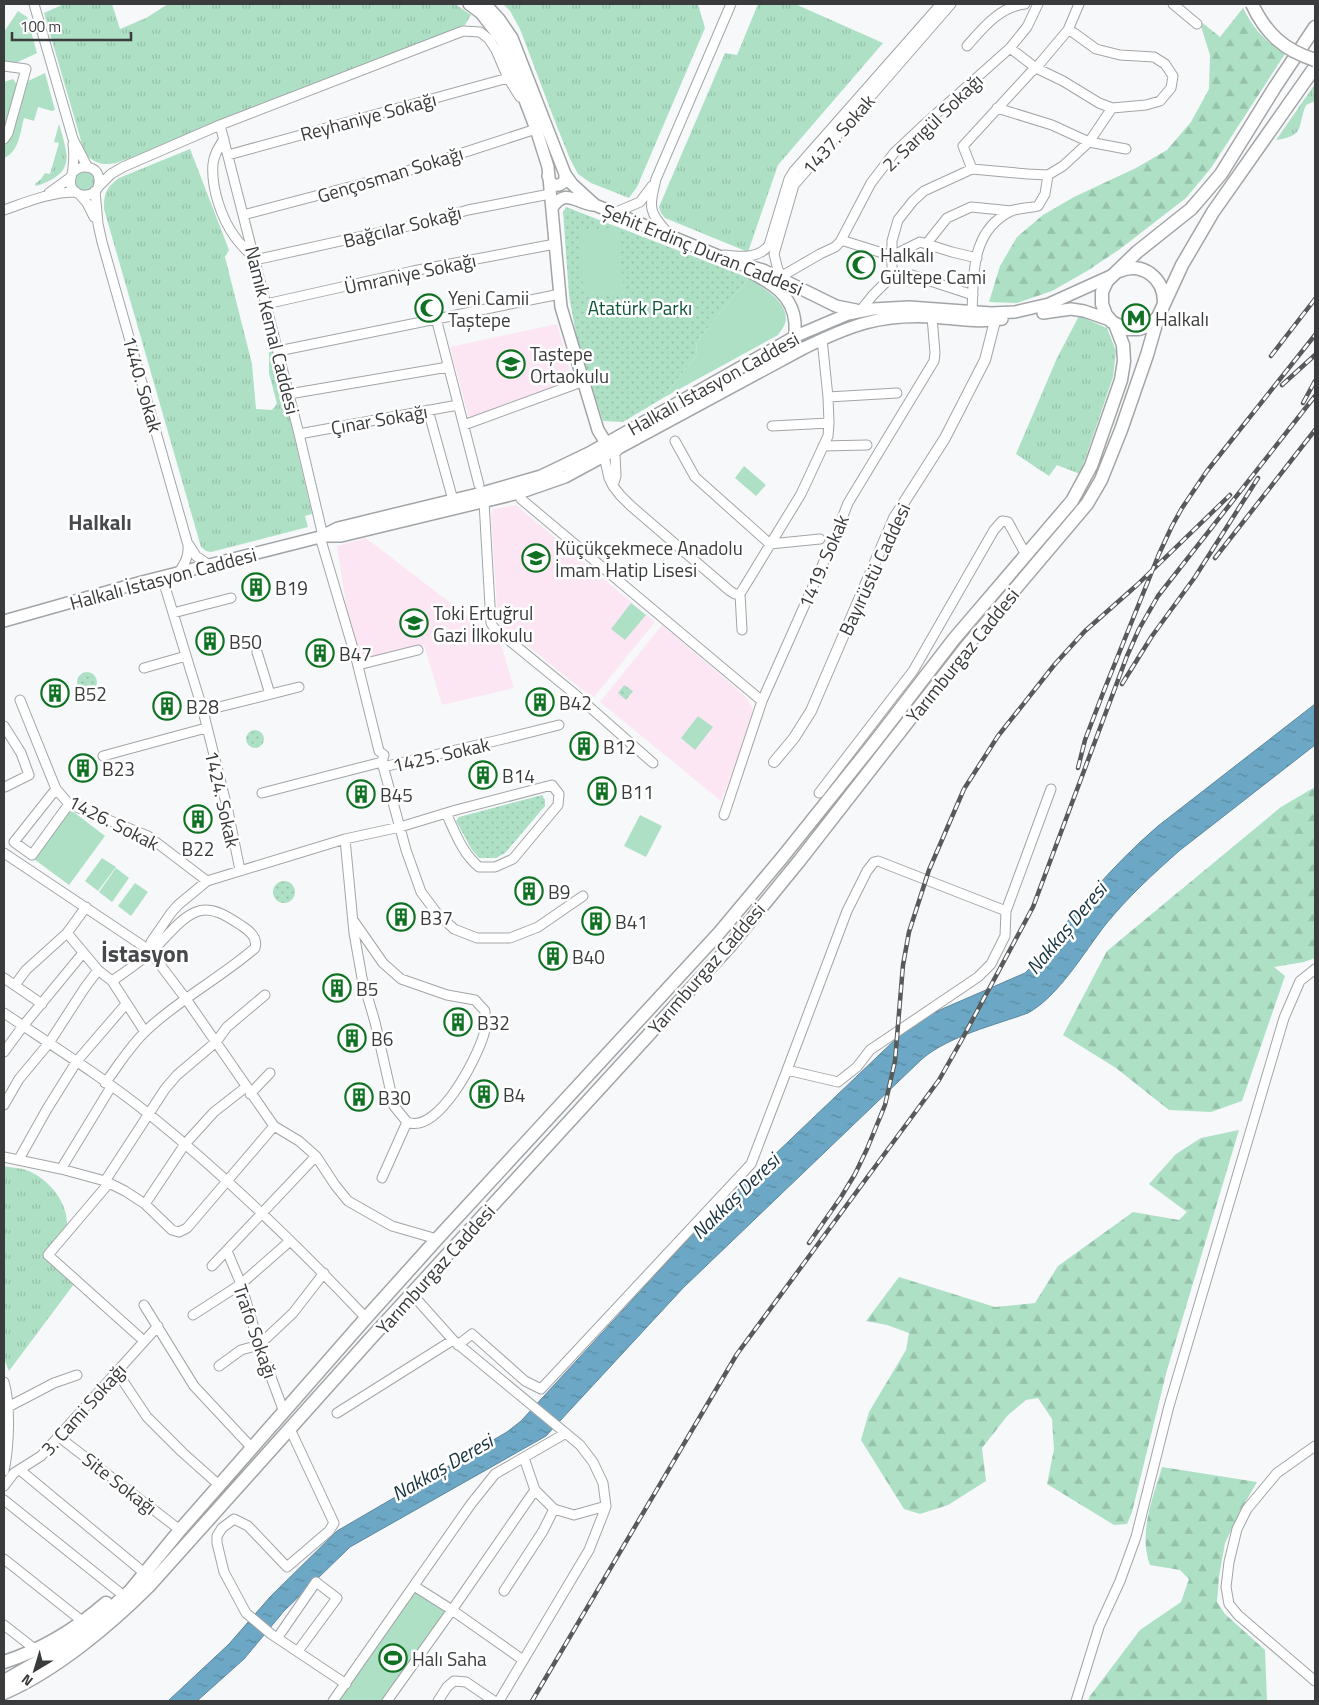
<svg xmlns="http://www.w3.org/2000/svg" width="1319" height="1705" viewBox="0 0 1319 1705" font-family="'Titillium Web',sans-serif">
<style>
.education{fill:#fde6f4}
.grass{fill:url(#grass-tufts)}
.forest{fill:url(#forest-firs)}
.park{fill:url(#park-dots)}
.garden{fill:#aee0c5}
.water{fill:url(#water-ripples);stroke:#5d879c}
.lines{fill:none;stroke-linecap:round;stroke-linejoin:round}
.minor-casing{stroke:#a2a5a7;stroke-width:11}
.tertiary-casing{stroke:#a2a5a7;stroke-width:12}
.secondary-casing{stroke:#a2a5a7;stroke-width:14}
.primary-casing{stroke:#a2a5a7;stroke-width:15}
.minor{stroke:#fff;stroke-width:9}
.tertiary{stroke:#fff;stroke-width:10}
.secondary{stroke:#fff;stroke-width:11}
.primary{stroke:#fff;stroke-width:12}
.rail-casing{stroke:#57595a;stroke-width:4.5}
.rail{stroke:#fff;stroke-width:2.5;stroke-dasharray:8;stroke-linecap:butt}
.primary-bridge-casing{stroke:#a2a5a7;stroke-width:15;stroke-linecap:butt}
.primary-bridge{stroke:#fff;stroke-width:12}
.labels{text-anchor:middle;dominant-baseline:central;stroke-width:5;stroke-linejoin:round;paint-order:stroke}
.street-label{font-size:19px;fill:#3a3b3c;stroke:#fff}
.poi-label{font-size:19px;fill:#3a3b3c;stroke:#fff;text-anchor:start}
.park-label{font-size:19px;fill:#0c5539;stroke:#fff}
.water-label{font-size:20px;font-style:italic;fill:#15323f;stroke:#fff}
.quarter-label{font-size:21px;font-weight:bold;fill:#47494b;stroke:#fff}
.district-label{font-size:24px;font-weight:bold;fill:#47494b;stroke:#fff}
</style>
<defs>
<pattern id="grass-tufts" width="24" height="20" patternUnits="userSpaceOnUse" patternTransform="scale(1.25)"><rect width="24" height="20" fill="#aee0c5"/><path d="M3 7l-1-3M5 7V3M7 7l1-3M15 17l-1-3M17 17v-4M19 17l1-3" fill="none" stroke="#96c1aa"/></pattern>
<pattern id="forest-firs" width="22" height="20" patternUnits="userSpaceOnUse" patternTransform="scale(1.25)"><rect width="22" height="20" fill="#aee0c5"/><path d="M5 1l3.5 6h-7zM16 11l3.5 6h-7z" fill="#96c1aa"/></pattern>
<pattern id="park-dots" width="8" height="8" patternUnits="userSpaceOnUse" patternTransform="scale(1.25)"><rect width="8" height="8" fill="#aee0c5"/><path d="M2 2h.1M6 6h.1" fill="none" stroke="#96c1aa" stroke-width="1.8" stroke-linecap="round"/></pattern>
<pattern id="water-ripples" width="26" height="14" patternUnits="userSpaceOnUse" patternTransform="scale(1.25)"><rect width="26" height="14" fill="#6ca8c5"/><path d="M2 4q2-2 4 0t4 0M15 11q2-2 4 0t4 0" fill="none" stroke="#5a8aa1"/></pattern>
</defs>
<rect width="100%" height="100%" fill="#f6f8fa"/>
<!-- education -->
<path class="education" d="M557,324l16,58 -104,37 -19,-72z
M516,505l139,117 -61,75 -13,-8 -83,-67 -7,-107 2,-6z
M366,538l134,103 14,47 -72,17 -18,-60 -62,17 -14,-44 -11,-72z
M662,625l83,71 7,12 1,12 -32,81 -121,-99z"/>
<!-- grass -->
<path class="grass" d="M64,4h48l8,25 26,-11 22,-14h287l16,11 -6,10 -245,100 -104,38c-14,3 -24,0 -32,-12l-40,-138z
M503,4h195l7,24 -68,159 -8,11 -38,-15 -13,-9 -8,-15 -16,-40 -34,-90 -10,-18z
M758,4h37l88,39 -105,122 -30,87 -83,-34 -4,-5 -2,-6 66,-154 12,2z
M1315,84v17l-9,4c-9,21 0,31 -30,35z
M59,124c10,34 16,49 -23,62l-1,-2 6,-5 4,-6 5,1 9,-31 -5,-1z
M190,149l39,101 -4,7 27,107 4,45 16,1 5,-6 -8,-31v-25l-5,-27 3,-2 45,195 -7,2 3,11 -97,25 -5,-1 -5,-4 -97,-338c0,-16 2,-21 15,-31z
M74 181a11 11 0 1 1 22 0a11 11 0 1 1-22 0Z
M1079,316l28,12 9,23 -3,26 -33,97 -23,-9 -8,11 -33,-22 41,-96z
M4,1166c8,2 20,2 27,6 20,10 37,31 36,54l-18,27 28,27 -68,91 -5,-12z"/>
<!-- forest -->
<path class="forest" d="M1243,8c12,23 20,31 42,46l-74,114 -25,30 -66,51 -33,22 -35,20 -35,12 -28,-1 11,-36 17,-29 26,-22 31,-18 62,-29 31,-18 24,-28 18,-33 1,-34 -11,-35 21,17z
M1315,787v171l-11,4 -30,5 11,9 -43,125 -31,11 -42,-2 -53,-42 -53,-33 44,-84 174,-144z
M1239,1130l-72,240 -35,142 -5,12 -13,1 -67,-41 7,-35 -2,-30 -14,-21 -12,2 -18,15 -26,33 4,33 -38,24 -28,9 -16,-5 -43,-69 8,-28 37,-62 3,-17 -22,-8 -21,-4 33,-44 96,30 40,-4 23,-37 75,-54 46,8 8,-8 -38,-28 27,-30 25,-16z
M1162,1467l95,15 -16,28 -16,33 -6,34 -2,25 8,12 40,36 2,51h-179l2,-5 50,-66 41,-28 8,-23 -9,-9 -30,-5c-12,-31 3,-68 12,-98z"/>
<!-- park -->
<path class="park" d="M566,207l183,71 -52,63 -1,15 -33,42 -40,24 -20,-1 -26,-81 -8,-45 -6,-83z
M77 682a10 10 0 1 1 20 0a10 10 0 1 1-20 0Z
M624,685l9,6 -7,9 -8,-7z
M246 739a9 9 0 1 1 18 0a9 9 0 1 1-18 0Z
M542,795l3,5v6l-40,47 -9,5h-17l-7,-8 -16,-29 3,-4z
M273 892a11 11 0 1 1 22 0a11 11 0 1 1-22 0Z"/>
<!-- garden -->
<path class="garden" d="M18,11l9,6 10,36 -21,10 -3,1 -9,-2v-30z
M45,73l10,37 -3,1 -14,-4 -4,14 -10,-3c-4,15 -5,34 -20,40v-14l4,-3 5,-7 15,-53z
M13,79l4,6 -13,45v-48z
M618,227l6,67 -40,3 -6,-66z
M749,278c14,10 42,25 36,46 -2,4 -5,8 -7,11l-115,63 33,-42 1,-15z
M744,466l22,19 -10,11 -21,-18z
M631,603l15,12 -21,25 -14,-11z
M698,716l15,11 -18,23 -14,-12z
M71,810l34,26 -36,49 -35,-26z
M640,815l22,11 -16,31 -22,-11z
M102,858l14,9 -18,24 -13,-10z
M116,868l13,10 -17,24 -13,-10z
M135,883l13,9 -17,24 -13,-10z
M418,1589l31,26 -63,86h-48l39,-58z"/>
<!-- water -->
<path class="water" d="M1315,704v41l-136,106c-26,23 -51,46 -73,73 -22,28 -47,72 -78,89 -33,12 -79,23 -106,46l-239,229 -137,148 -196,111 -66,64 -40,48 -47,42h-29l61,-57 41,-47 67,-66 170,-99 14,-11 183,-199 196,-187 26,-19 99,-43 6,-6c41,-52 77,-98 127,-141z"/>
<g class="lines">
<!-- minor casing -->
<g class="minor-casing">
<path id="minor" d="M34,4l39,135 14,27
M1173,4l24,20
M967,46c16,-18 32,-39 58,-42
M1010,48l26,20 27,13 36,22 13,5 34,-3 14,-4 11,-13 2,-12 -8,-12 -11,-7 -34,-2 -24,-6 -22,-16 -6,-3
M4,66l22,3 -18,64 -4,6
M997,108l55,17 37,17 37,7
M220,125l79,309 24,102
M224,139c-5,8 -10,15 -11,25 -2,23 8,54 22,73 5,7 12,14 18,20
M228,155l280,-77
M972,169l-9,-23 68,-74 5,-4 32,-38 11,-26
M73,172c9,-9 28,-6 26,11 -1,14 -22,17 -28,3 -2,-7 2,-12 2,-19 1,-7 1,-15 0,-23
M98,187l13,-13 12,-7 97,-42 243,-94 17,1 9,7 7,11 12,28 12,19
M95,191l3,33 4,18 86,303c1,11 -3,18 -9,27
M49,193l22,-16
M80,195l7,8 7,14
M4,210c23,-8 46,-18 72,-18
M614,213l26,-11 12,-16
M243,215l152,-40 141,-46
M669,234c-21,-22 -20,-26 -13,-55l75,-175
M841,240l51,16 28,-14 32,10 25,6
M927,243l20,-25 24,-11 41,4
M724,255c16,2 35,4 45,-10l20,-66 5,-8 147,-167
M255,260l171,-38 42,-12 82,-16
M782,276l38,-22 15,-7 5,-5 31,-59 23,-30 34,-32 82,-73 17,-21 11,-23
M892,276v-35l6,-21 15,-19 11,-10 48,-22 56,5 20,1 15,-9 26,-24 23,-34
M785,279l-7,-9 -4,-16 20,-69 157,-181
M266,304l147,-33 142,-27
M860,311l13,-16 19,-19 20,-1 61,20
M972,311c2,-39 -1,-80 39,-100 8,-3 19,-3 27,-5l7,-12 3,-19
M436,318l43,167
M278,351l282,-57
M289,394l159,-27
M828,397l69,-4
M428,410l25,90
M464,425l120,-44
M772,426l57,-3
M299,434l159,-29
M675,441l20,36 75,67 50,-5
M823,446l44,-1
M604,456l5,22 4,8 3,-10 -1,-22 5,-7
M613,486l7,9 11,11 99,85 5,3h5l61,-100 27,-58 1,-13 -1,-26 -6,-58
M519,493l2,6 241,202
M484,502l7,121 3,5 82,67 77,68
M320,537l37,125 22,89 5,4 -2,7 24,88 15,42 15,20 18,17 23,9h33l28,-11 45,-31
M189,545l7,11 13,9
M162,577l41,134 25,100 12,59
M740,594l2,36
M173,613l58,-15
M257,652l13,42
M358,665l60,-15
M144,668l42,-12
M20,700l36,89 13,15 79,32 59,45
M203,711l96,-24
M4,726l17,27 8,22 -24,12
M103,756l103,-28
M383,767l116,-27 60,-15
M56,789l-42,53 18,13 37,-51
M262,793l120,-31
M819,793l94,-122 81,-141 8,-9 6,1 18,33
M724,815l38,-114 72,-162 14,-36 86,-142 1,-8 -3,-36
M345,839l9,94 8,45 13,44 19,84 13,16c31,13 70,-64 77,-88 2,-7 1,-16 1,-23l-10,-11 -28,-5 -46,-16 -18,-16 -30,-43
M4,853l145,97 37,49 88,127 25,15 17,15 19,29 13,16 44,25 45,13
M67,933l31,37 14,11c13,-9 28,-19 40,-30 13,-12 28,-33 44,-39 16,-7 34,6 46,14 8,5 16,12 13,22 -33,29 -74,50 -107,81 -17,15 -29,36 -43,54
M151,942l20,-29 7,-8 29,-24 138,-42 55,-12 56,-17 96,-25 7,9 -1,11 -45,54 -18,8h-16c-17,-14 -24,-35 -33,-54
M4,978l38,26
M112,981l33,51
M15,985l11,-15 41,-37 19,-26
M4,1013c49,33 100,65 146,102 77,62 148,131 216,203
M4,1052l19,-26 60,-73
M787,1070l60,-159 20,-40 7,-9 4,-1 128,50
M250,1094l20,-21
M4,1105l15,-26 30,-36 35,-54 14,-19
M4,1157l57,12 44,12 20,10 20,13 27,26 7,2 8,-4 87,-102
M19,1159l28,-50 30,-48 49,-57
M61,1169l50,-82
M382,1178l25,-56
M105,1181l60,-92 12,-14 39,-33 11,-15 38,-32
M109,1183l-61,72 96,86
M145,1204l40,-60 29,-32 32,-25
M227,1251l14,33 18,61 25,67
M212,1266l104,-110
M412,1294l41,46 127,105 13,17 10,21 3,23 -2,6 -15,38 -90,151
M144,1305l50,81 58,62
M193,1315l48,-31 49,-43
M458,1345l14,-11 53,47 16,8 210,-225 36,-94 51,12 19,-15 13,-17 108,-73 13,-13 14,-28 1,-25 45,-122
M219,1366l22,-16 18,-5 34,-32 31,-40
M117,1372l30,45 35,35 37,33
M4,1382c7,23 5,66 0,89
M8,1407l46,-24 23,-8
M337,1413l116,-73
M290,1429l44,94 -5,8 -42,36 -39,-41 -14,-7 -12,9 -5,8v7l7,29 22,41 25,21 75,50
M59,1437l121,93
M1315,1446l-38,27 -30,36 -10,20 -8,33 -3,25 3,17 9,11 77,66
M524,1458l11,32 19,19 20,6 32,-9
M20,1470l122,101
M4,1486l10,-13 27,-17 117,-130
M4,1500l115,92
M4,1559l78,62
M414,1586l38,24 71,50
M504,1591l39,-60 11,-22
M4,1625l32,25
M278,1637l38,-55 21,16 -39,53
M333,1701l138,-197 24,-30 71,-41
M387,1701l65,-91 83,-120
M438,1701l9,-14 7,-6 12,1 28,19
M1076,1701l23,-74 21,-46 16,-44 33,-131 115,-388 16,-37 15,-12"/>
</g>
<!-- tertiary casing -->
<g class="tertiary-casing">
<path id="tertiary" d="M774,762l20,-24 17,-27 83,-193 51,-80 40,-78 10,-39"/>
</g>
<!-- secondary casing -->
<g class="secondary-casing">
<path id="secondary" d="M469,4l12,9 21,27 34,89 12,38 13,140 37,123 8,13
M485,4l14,15 13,19 53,136 7,10 23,21 138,57 30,8 73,36 20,4
M548,176c3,10 9,12 17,5v-7
M552,208c13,-20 23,-6 41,-3
M749,271c22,12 44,24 46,52 0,8 1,12 -2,19
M1043,313l28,-4 13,2 26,9
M325,536h16l178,-43 46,-16 239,-129c47,-23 76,-34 129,-31 23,2 46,6 69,2
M4,621l138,-39 178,-45 18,-9 144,-35 59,-17 48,-23 207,-117 52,-22 25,-5 36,-2 82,6 24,-1 34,-8 62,-28"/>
</g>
<!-- primary casing -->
<g class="primary-casing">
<path id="primary" d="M1315,27l-40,60 -54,87 -17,20 -13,15 -54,43 -30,29 -5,11v12l4,11 6,7 14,7h13l11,-4 8,-8 24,-52 31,-53 102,-145
M1119,271c23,-10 46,7 45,33
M4,1662c37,-12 72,-33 102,-59
M4,1681l37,-21 48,-32 41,-37 50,-61 186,-212 71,-79 282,-306 62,-74 93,-116 80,-104 118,-138 19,-35 30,-86 3,-19 -1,-16 -8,-21
M4,1693c52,-23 105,-67 145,-107l222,-248 358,-391 71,-87 166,-213 121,-143 14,-24 20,-50 26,-75 11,-38"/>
</g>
<!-- minor -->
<use href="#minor" class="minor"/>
<!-- tertiary -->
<use href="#tertiary" class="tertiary"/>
<!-- secondary -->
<use href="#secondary" class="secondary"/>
<!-- primary -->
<use href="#primary" class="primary"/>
<!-- rail casing -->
<g class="rail-casing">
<path id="rail" d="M1271,356l44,-57
M1282,385l33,-30
M1303,403l12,-22
M1215,558l100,-128
M1122,684l30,-48 43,-59 63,-99
M1078,768l7,-28 18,-47 56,-139 13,-28 10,-18 25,-37 108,-136
M809,1243l32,-46 14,-23 12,-25 18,-44 10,-44 8,-96 6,-33 20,-62 35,-81 34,-53 57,-72 30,-33 52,-46 93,-90
M532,1701l205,-347 202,-274 21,-37 73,-136 94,-251 12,-27 19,-33 157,-200"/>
</g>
<!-- rail -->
<use href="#rail" class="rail"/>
<!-- primary-bridge casing -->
<g class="primary-bridge-casing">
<path id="primary-bridge" d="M1252,4c14,30 32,46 63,56"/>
</g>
<!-- primary-bridge -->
<use href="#primary-bridge" class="primary-bridge"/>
</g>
<!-- icons -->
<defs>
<g id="mosque-ring" transform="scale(1.4375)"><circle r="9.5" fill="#fff" stroke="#0f7222" stroke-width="1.5"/><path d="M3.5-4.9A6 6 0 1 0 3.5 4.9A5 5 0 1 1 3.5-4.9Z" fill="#0f7222"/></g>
<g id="metro-ring" transform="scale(1.4375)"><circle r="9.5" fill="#fff" stroke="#0f7222" stroke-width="1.5"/><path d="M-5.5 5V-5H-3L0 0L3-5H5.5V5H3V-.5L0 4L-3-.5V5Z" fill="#0f7222"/></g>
<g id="school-ring" transform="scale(1.4375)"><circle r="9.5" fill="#fff" stroke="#0f7222" stroke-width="1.5"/><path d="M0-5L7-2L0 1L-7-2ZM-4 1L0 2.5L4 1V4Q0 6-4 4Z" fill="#0f7222"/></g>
<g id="building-ring" transform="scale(1.4375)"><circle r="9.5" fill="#fff" stroke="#0f7222" stroke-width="1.5"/><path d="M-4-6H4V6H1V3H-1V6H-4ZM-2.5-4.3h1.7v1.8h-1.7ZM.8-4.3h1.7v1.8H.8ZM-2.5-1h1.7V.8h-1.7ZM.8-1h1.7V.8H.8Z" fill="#0f7222"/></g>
<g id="stadium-ring" transform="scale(1.4375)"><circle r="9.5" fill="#fff" stroke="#0f7222" stroke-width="1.5"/><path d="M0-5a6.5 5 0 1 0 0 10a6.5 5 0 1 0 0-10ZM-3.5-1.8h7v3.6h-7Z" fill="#0f7222"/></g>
</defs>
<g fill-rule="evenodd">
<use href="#mosque-ring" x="861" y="265"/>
<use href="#mosque-ring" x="429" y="308"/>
<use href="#metro-ring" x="1136" y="318"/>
<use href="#school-ring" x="511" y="364"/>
<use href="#school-ring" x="536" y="558"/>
<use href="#building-ring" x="256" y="587"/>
<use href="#school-ring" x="414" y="623"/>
<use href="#building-ring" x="210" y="641"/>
<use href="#building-ring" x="320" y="653"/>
<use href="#building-ring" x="55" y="693"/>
<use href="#building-ring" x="540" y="702"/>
<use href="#building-ring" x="167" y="706"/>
<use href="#building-ring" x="584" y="746"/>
<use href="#building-ring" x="83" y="768"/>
<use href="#building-ring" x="483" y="775"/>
<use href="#building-ring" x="602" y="791"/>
<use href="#building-ring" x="361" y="794"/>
<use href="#building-ring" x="198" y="819"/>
<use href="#building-ring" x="529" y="891"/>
<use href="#building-ring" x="401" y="917"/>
<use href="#building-ring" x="596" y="921"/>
<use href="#building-ring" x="553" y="956"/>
<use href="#building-ring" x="337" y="988"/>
<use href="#building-ring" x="458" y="1022"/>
<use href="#building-ring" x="352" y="1038"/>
<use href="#building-ring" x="484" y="1094"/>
<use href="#building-ring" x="359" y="1097"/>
<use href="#stadium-ring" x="393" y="1658"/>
</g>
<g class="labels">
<!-- street labels -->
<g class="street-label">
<text transform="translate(368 116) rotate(-15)">Reyhaniye Sokağı</text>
<text transform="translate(932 122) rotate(-44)">2. Sarıgül Sokağı</text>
<text transform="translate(838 134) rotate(-49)">1437. Sokak</text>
<text transform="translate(390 174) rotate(-17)">Gençosman Sokağı</text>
<text transform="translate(402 226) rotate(-14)">Bağcılar Sokağı</text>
<text transform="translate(703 249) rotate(22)">Şehit Erdinç Duran Caddesi</text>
<text transform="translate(410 273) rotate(-12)">Ümraniye Sokağı</text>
<text transform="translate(273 330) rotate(76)">Namık Kemal Caddesi</text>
<text transform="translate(713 383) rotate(-29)">Halkalı İstasyon Caddesi</text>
<text transform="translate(143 384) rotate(74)">1440. Sokak</text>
<text transform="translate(379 419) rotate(-10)">Çınar Sokağı</text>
<text transform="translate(823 561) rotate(-67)">1419. Sokak</text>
<text transform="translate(874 569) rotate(-65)">Bayırüstü Caddesi</text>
<text transform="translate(163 578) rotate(-15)">Halkalı İstasyon Caddesi</text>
<text transform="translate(962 655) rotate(-51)">Yarımburgaz Caddesi</text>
<text transform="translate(441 754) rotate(-13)">1425. Sokak</text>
<text transform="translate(223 799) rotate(77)">1424. Sokak</text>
<text transform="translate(114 822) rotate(27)">1426. Sokak</text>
<text transform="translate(706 968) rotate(-49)">Yarımburgaz Caddesi</text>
<text transform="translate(435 1269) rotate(-48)">Yarımburgaz Caddesi</text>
<text transform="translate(256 1331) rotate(71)">Trafo Sokağı</text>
<text transform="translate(83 1409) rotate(-48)">3. Cami Sokağı</text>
<text transform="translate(120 1483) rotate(38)">Site Sokağı</text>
</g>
<!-- poi labels -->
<g class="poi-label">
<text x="880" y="254">Halkalı<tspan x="880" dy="22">Gültepe Cami</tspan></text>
<text x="448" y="297">Yeni Camii<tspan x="448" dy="22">Taştepe</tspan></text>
<text x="1155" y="318">Halkalı</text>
<text x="530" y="353">Taştepe<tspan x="530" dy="22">Ortaokulu</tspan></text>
<text x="555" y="547">Küçükçekmece Anadolu<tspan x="555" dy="22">İmam Hatip Lisesi</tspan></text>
<text x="275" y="587">B19</text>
<text x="433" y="612">Toki Ertuğrul<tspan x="433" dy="22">Gazi İlkokulu</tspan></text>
<text x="229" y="641">B50</text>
<text x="339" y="653">B47</text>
<text x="74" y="693">B52</text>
<text x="559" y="702">B42</text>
<text x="186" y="706">B28</text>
<text x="603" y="746">B12</text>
<text x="102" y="768">B23</text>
<text x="502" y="775">B14</text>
<text x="621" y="791">B11</text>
<text x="380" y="794">B45</text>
<text x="198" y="848" text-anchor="middle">B22</text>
<text x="548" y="891">B9</text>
<text x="420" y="917">B37</text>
<text x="615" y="921">B41</text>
<text x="572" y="956">B40</text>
<text x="356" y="988">B5</text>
<text x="477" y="1022">B32</text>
<text x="371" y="1038">B6</text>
<text x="503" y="1094">B4</text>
<text x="378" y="1097">B30</text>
<text x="412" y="1658">Halı Saha</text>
</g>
<!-- park labels -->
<g class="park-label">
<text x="640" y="307">Atatürk Parkı</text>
</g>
<!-- water labels -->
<g class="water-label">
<text transform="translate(1066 928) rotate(-50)">Nakkaş Deresi</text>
<text transform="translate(735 1196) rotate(-44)">Nakkaş Deresi</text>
<text transform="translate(442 1467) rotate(-30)">Nakkaş Deresi</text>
</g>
<!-- quarter labels -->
<g class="quarter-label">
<text x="100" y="522">Halkalı</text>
</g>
<!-- district labels -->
<g class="district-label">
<text x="145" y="953">İstasyon</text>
</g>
</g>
<!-- border -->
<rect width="1319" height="1705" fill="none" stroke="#3a3b3c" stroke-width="10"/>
<!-- north arrow -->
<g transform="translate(35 1670) rotate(218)" stroke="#ffffff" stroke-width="4" paint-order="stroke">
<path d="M0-4L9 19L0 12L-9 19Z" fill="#3a3b3c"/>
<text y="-8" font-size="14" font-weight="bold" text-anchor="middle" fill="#3a3b3c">N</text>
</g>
<!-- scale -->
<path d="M12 32v8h119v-8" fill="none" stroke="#3a3b3c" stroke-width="2.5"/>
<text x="20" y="32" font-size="15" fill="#3a3b3c" stroke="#ffffff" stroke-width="4" paint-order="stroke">100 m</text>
</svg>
